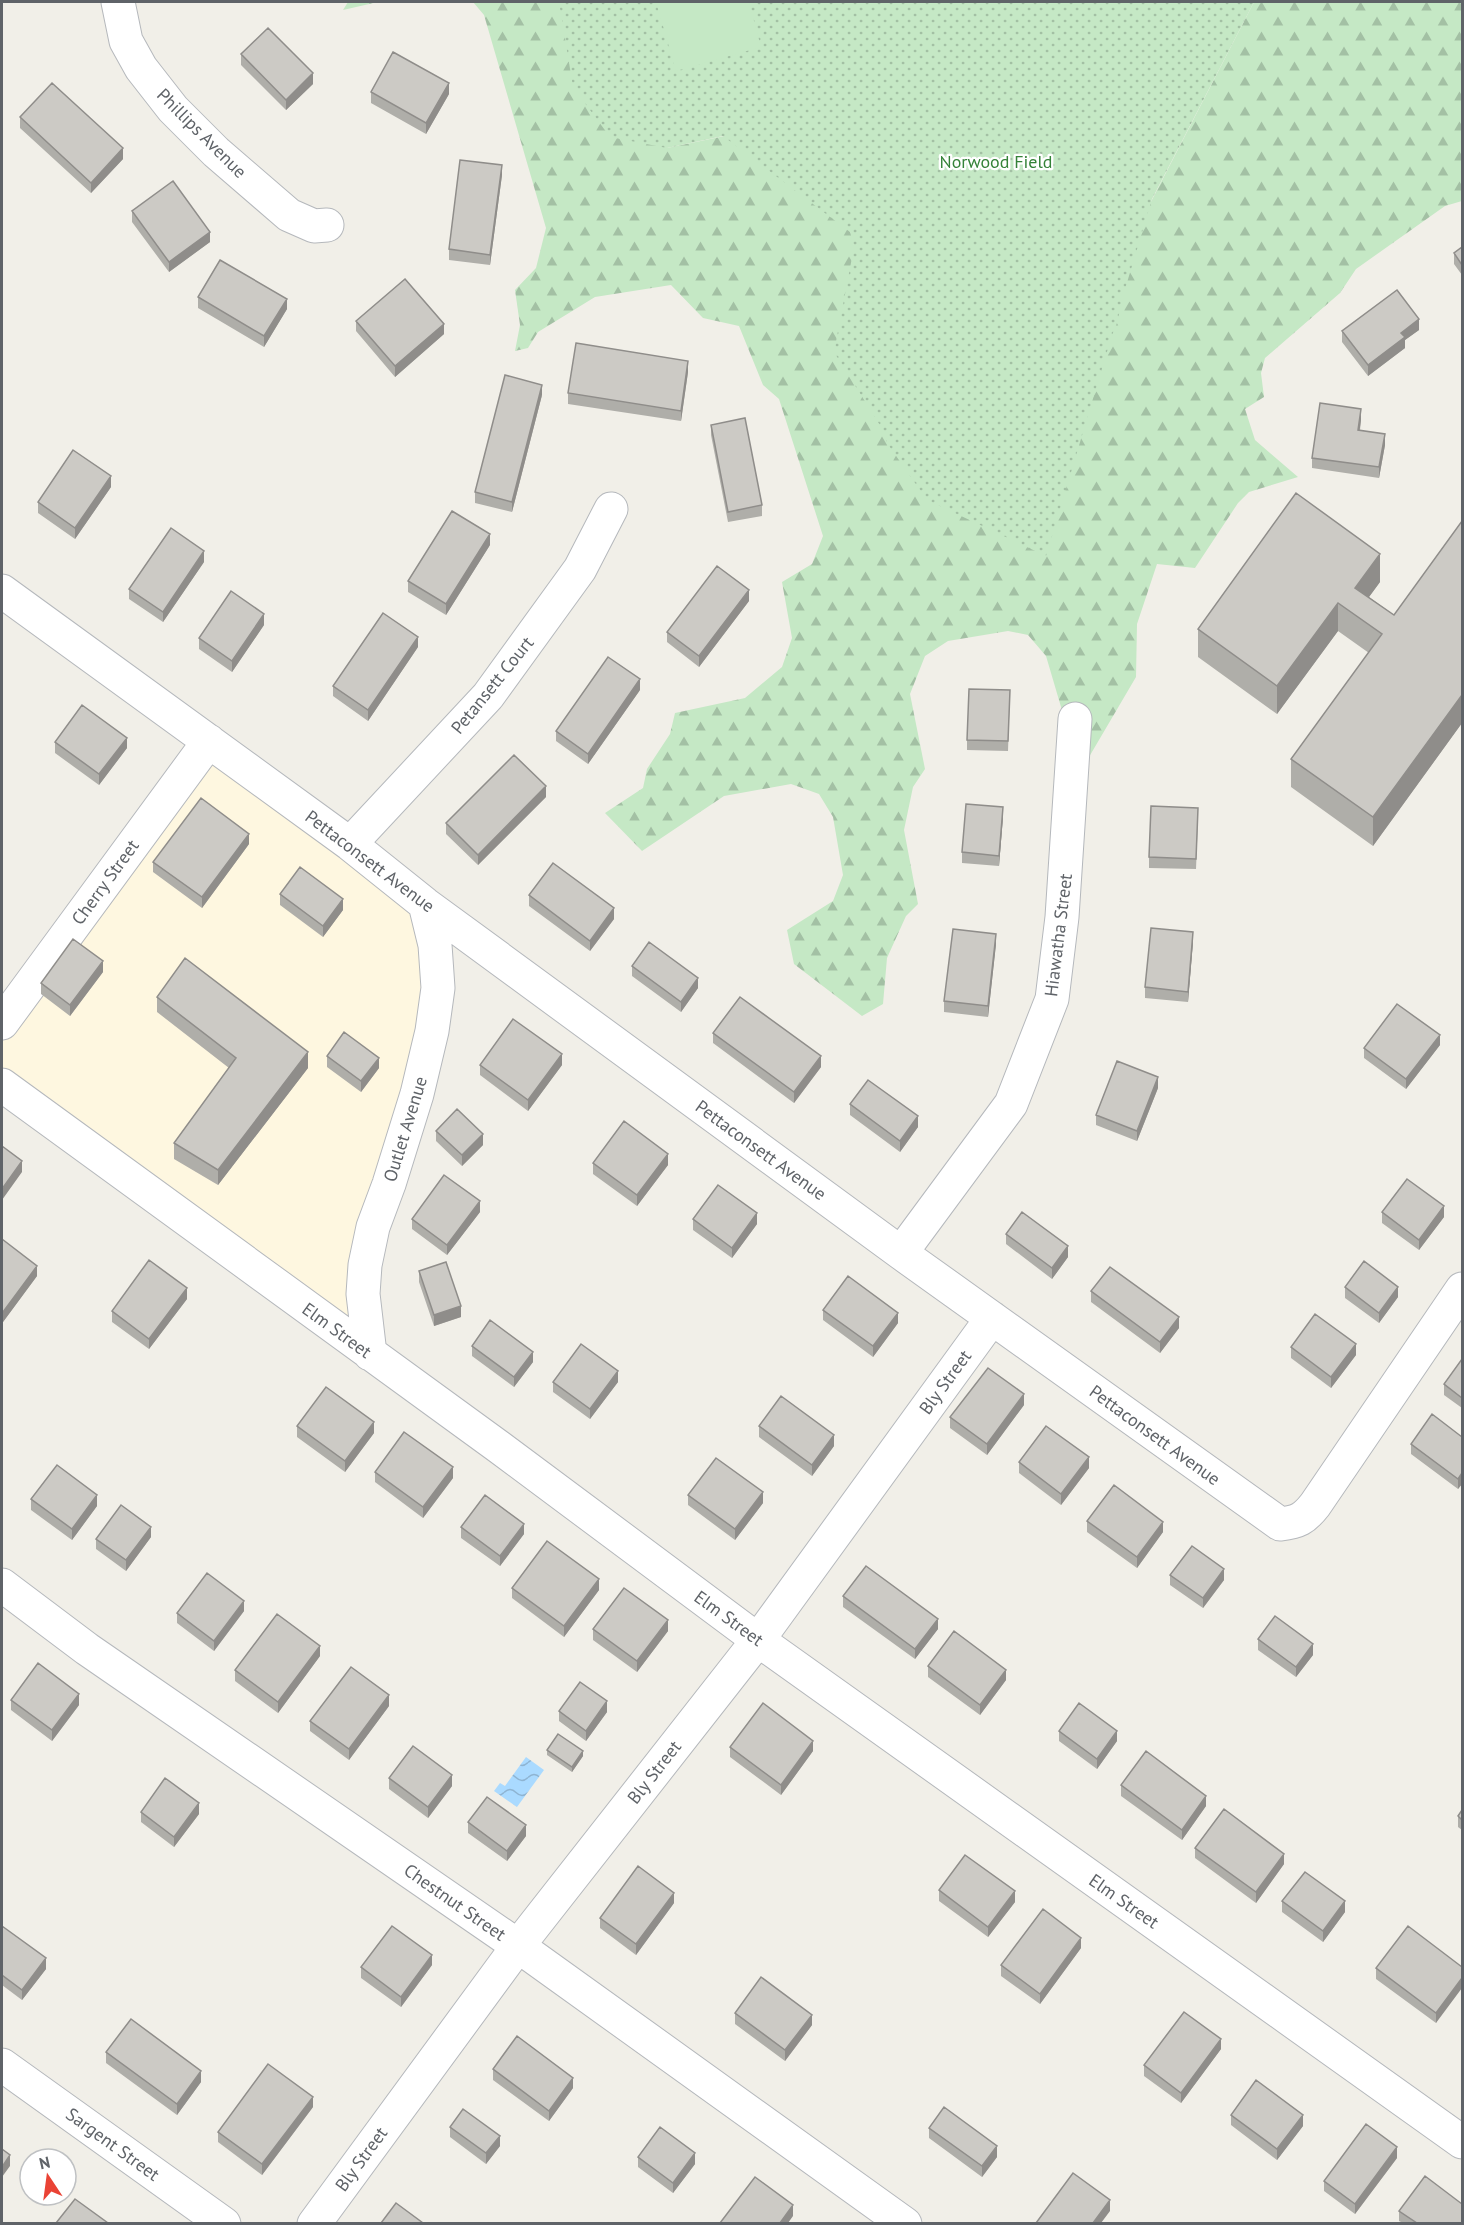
<svg xmlns="http://www.w3.org/2000/svg" width="1464" height="2225" viewBox="0 0 1464 2225" font-family="'PT Sans',sans-serif">
<style>
.commercial{fill:#fef7e0}
.forest{fill:url(#forest-firs)}
.park{fill:url(#park-dots)}
.pitch{fill:#c5e8c5}
.water{fill:url(#water-waves)}
.lines{fill:none;stroke-linecap:round;stroke-linejoin:round}
.minor-casing{stroke:#b5b8bc;stroke-width:35}
.minor{stroke:#fff;stroke-width:33}
.wall{fill:#afaea9}
.shaded-wall{fill:#8f8d8a}
.building{fill:#cccac5;stroke:#8f8d8a;stroke-width:1.5}
.labels{text-anchor:middle;dominant-baseline:central;stroke-width:4.5;stroke-linejoin:round;paint-order:stroke}
.street-label{font-size:18px;fill:#5f6368;stroke:#fff}
.park-label{font-size:18px;fill:#348238;stroke:#fff}
</style>
<defs>
<pattern id="forest-firs" width="22" height="20" patternUnits="userSpaceOnUse" patternTransform="scale(1.5)"><rect width="22" height="20" fill="#c5e8c5"/><path d="M5 1l3.5 6h-7zM16 11l3.5 6h-7z" fill="#a3c0a4"/></pattern>
<pattern id="park-dots" width="8" height="8" patternUnits="userSpaceOnUse" patternTransform="scale(1.5)"><rect width="8" height="8" fill="#c5e8c5"/><path d="M2 2h.1M6 6h.1" fill="none" stroke="#a3c0a4" stroke-width="1.8" stroke-linecap="round"/></pattern>
<pattern id="water-waves" width="16" height="10" patternUnits="userSpaceOnUse" patternTransform="scale(1.5)"><rect width="16" height="10" fill="#aadaff"/><path d="M0 5q4-4 8 0t8 0" fill="none" stroke="#8eb4d2"/></pattern>
</defs>
<rect width="100%" height="100%" fill="#f1efe8"/>
<!-- commercial -->
<path class="commercial" d="M205,740l134,93 93,102 -67,404 -363,-258v-60z"/>
<!-- forest -->
<path class="forest" d="M348,2h30l-35,8z
M473,2h86l108,146 100,-21 52,55 33,53 14,73 273,-83 115,-223h208v199l-17,5 -89,63 -16,24 -75,65 -4,15 3,24 -19,12 10,31 43,37 -49,15 -11,11 -43,65 -38,-4 -20,60 -1,53 -47,80 -15,-6 -28,-95 -18,-21 -20,-4 -60,10 -23,15 -15,38 15,75 -12,18 -9,43 14,74 -12,12 -19,42 -4,46 -21,12 -68,-52 -7,-34 46,-29 10,-26 -10,-58 -14,-23 -28,-10 -67,12 -82,55 -37,-38 38,-25 4,-19 23,-35 5,-21 70,-15 37,-31 10,-29 -10,-56 30,-18 11,-28 -44,-137 -16,-14 -24,-59 -36,-8 -32,-33 -76,12 -57,35 -10,16 -13,3 5,-26 -5,-35 21,-22 10,-40 -62,-213z"/>
<!-- park -->
<path class="park" d="M559,2h695l-102,197 -29,97 -6,27 -5,12 -66,221 -119,-56 -40,-57 -4,-13 -49,-78 20,-105 -4,-15 -127,-96 -56,12 -57,-11 -37,-50z"/>
<!-- pitch -->
<path class="pitch" d="M656,2h93l12,45 -85,24z"/>
<!-- water -->
<path class="water" d="M526,1757l18,13 -27,37 -23,-16 6,-8 5,3z"/>
<g class="lines">
<!-- minor casing -->
<g class="minor-casing">
<path id="minor" d="M118,2l8,39 15,27 32,41 43,43 73,63 25,11 13,-1
M2,591l348,253 75,60 476,349 379,271c18,-2 24,-5 35,-19l147,-216
M350,844l138,-148 92,-127 31,-60
M2,1023l207,-282
M2,1085l497,362 259,193 704,502
M901,1253l110,-149 41,-105 10,-82 13,-198
M370,1354l-7,-60 2,-29 8,-38 16,-43 28,-90 15,-63 6,-43 -3,-43 -10,-41
M2,1585l85,64 431,297 387,278
M2,2065l222,159
M314,2224l204,-278 240,-306 234,-322"/>
</g>
<!-- minor -->
<use href="#minor" class="minor"/>
</g>
<!-- wall -->
<path class="wall" d="M241,54l72,30 -27,26 -45,-45z
M371,92l78,2 -23,40 -55,-31z
M20,117l103,42 -32,34 -71,-65z
M502,175l-12,90 -41,-5v-11z
M132,211l78,31 -41,30 -37,-50z
M1462,247v28l-8,-11v-11z
M198,297l89,12 -23,38 -66,-39z
M356,321l88,13 -49,43 -39,-46z
M1419,330l-14,10v8l-37,28 -26,-34v-11z
M688,372l-7,49 -113,-17v-11z
M542,395l-30,117 -37,-9v-11z
M1361,420l-1,10 25,15 -6,33 -67,-10v-10z
M711,425l51,80v11l-34,6 -17,-87z
M111,487l-36,52 -37,-26v-11z
M1462,521v202l-89,123 -82,-59v-28l78,-106 -31,-22 -61,83 -79,-57v-28l182,-47 -11,15 25,18z
M490,545l-44,70 -38,-23v-11z
M204,562l-41,60 -34,-23v-10z
M749,601l-50,66 -32,-25v-10z
M264,625l-32,47 -33,-23v-11z
M418,647l-50,74 -35,-25v-10z
M640,690l-52,74 -32,-23v-10z
M1010,690l-2,61 -41,-1v-10z
M55,742l72,6 -28,37 -44,-32z
M546,797l-68,68 -32,-31v-11z
M1003,817l-4,49 -37,-3v-11z
M1198,818l-2,51 -47,-1v-11z
M249,844l-47,64 -49,-36v-10z
M280,894l63,16 -20,27 -43,-32z
M529,895l85,24 -24,32 -61,-45z
M1193,942l-5,60 -43,-4v-11z
M996,944l-8,73 -44,-5v-11z
M632,966l66,22 -17,24 -49,-36z
M103,972l-33,44 -29,-22v-11z
M157,997l151,71 -90,117 -44,-26v-16l55,-75 -72,-56z
M713,1033l108,34 -27,36 -81,-60z
M1440,1045l-34,44 -42,-31v-10z
M327,1056l52,12 -18,24 -34,-25z
M480,1065h82l-34,46 -48,-36z
M1158,1088l-21,53 -41,-16v-10z
M850,1104l68,23 -18,25 -50,-37z
M436,1131l47,14 -21,21 -26,-25z
M593,1163l75,2 -31,41 -44,-32z
M480,1212l-33,43 -35,-26v-10z
M1382,1212l62,5 -25,33 -37,-27z
M693,1219l64,5 -25,34 -39,-28z
M1006,1234l62,23 -16,22 -46,-35z
M2,1239l35,37 -34,46 -1,-1z
M419,1271l42,46 -27,9 -15,-44z
M1345,1287l53,10 -19,26 -34,-25z
M1091,1291l88,37 -19,25 -69,-51z
M187,1299l-38,50 -37,-27v-11z
M823,1310l75,13 -25,34 -50,-37z
M472,1346l61,16 -19,25 -42,-31z
M1291,1347l65,8 -25,33 -40,-30z
M1462,1359v49l-18,-13v-11z
M553,1382h65l-28,37 -37,-27z
M1024,1405l-37,50 -37,-27v-11z
M297,1426l77,7 -29,39 -48,-35z
M759,1426l75,20 -22,30 -53,-39z
M1462,1437v47l-4,5 -47,-35v-10z
M1019,1462l70,6 -28,37 -42,-32z
M375,1472l78,6 -30,40 -48,-36z
M688,1495l75,8 -28,37 -47,-35z
M31,1499l66,7 -25,34 -41,-30z
M1087,1521l76,11 -26,36 -50,-36z
M461,1527l63,7 -24,32 -39,-28z
M151,1537l-25,34 -30,-22v-10z
M1170,1575l54,5 -21,28 -33,-23z
M512,1588l87,2 -35,47 -52,-39z
M843,1596l95,33 -23,30 -72,-52z
M244,1611l-30,40 -37,-28v-10z
M593,1629l75,2 -31,41 -44,-32z
M1258,1639l55,16 -17,22 -38,-27z
M320,1656l-42,57 -43,-32v-11z
M928,1666l78,14 -26,35 -52,-38z
M11,1700l68,5 -27,36 -41,-31z
M389,1706l-40,54 -39,-29v-10z
M559,1711l48,1 -21,29 -27,-20z
M1059,1731l58,10 -20,28 -38,-28z
M730,1747l83,4 -32,44 -51,-38z
M547,1750l36,6 -11,16 -25,-17z
M389,1778l63,8 -24,32 -39,-29z
M1121,1785l85,21 -24,34 -61,-44z
M1462,1810v20l-4,-3v-11z
M141,1812l58,2 -25,33 -33,-25z
M468,1822l58,14 -19,25 -39,-28z
M1195,1848l89,16 -28,39 -61,-45z
M939,1890l76,12 -27,35 -49,-36z
M1282,1901l63,11 -22,30 -41,-30z
M674,1903l-38,52 -36,-27v-10z
M2,1926l44,43 -24,31 -20,-15z
M1081,1948l-41,56 -39,-28v-11z
M432,1965l-31,42 -40,-29v-11z
M1462,1967l-26,56 -60,-44v-11z
M735,2013l77,12 -27,36 -50,-37z
M1221,2049l-40,54 -37,-27v-11z
M106,2052l95,30 -24,33 -71,-52z
M493,2069l80,19 -24,33 -56,-41z
M313,2107l-51,68 -44,-33v-10z
M1231,2115l72,11 -26,34 -46,-35z
M450,2127l50,19 -14,18 -36,-27z
M929,2128l68,29 -15,20 -53,-39z
M638,2157l57,7 -22,29 -35,-26z
M1397,2158l-42,56 -31,-23v-10z
M1399,2211l63,12h-59l-4,-2z"/>
<!-- shaded-wall -->
<path class="shaded-wall" d="M313,73v11l-27,26v-10z
M449,83v11l-23,40v-11z
M123,148v11l-32,34v-10z
M502,165v10l-12,90v-10z
M210,232v10l-41,30v-10z
M287,299v10l-23,38v-11z
M1419,319v11l-14,10v8l-37,28v-11l33,-32z
M444,324v10l-49,43v-11z
M688,361v11l-7,49v-10z
M542,385v10l-30,117v-10z
M1361,409v11l-3,21v-11z
M1385,434v11l-6,33v-11z
M111,476v11l-36,52v-11z
M490,534v11l-44,70v-11z
M204,551v11l-41,60v-10z
M1380,554v28l-25,34v-28z
M749,590v11l-50,66v-11z
M1338,603v28l-61,83v-28z
M264,614v11l-32,47v-11z
M418,637v10l-50,74v-11z
M640,679v11l-52,74v-10z
M1462,695v28l-89,123v-29z
M127,738v10l-28,37v-11z
M546,786v11l-68,68v-10z
M1003,807v10l-4,49v-10z
M249,834v10l-47,64v-11z
M343,899v11l-20,27v-11z
M614,908v11l-24,32v-10z
M1193,932v10l-5,60v-10z
M996,934v10l-8,73v-11z
M103,961v11l-33,44v-11z
M698,978v10l-17,24v-10z
M1440,1035v10l-34,44v-10z
M308,1052v16l-90,117v-15z
M562,1054v11l-34,46v-11z
M821,1056v11l-27,36v-11z
M379,1058v10l-18,24v-11z
M1158,1077v11l-21,53v-10z
M918,1116v11l-18,25v-11z
M483,1134v11l-21,21v-11z
M668,1154v11l-31,41v-11z
M22,1161v11l-20,28v-11z
M480,1201v11l-33,43v-10z
M1444,1206v11l-25,33v-10z
M757,1213v11l-25,34v-10z
M1068,1246v11l-16,22v-11z
M37,1266v10l-34,46v-10z
M1398,1287v10l-19,26v-10z
M187,1288v11l-38,50v-10z
M461,1306v11l-27,9v-11z
M898,1313v10l-25,34v-11z
M1179,1317v11l-19,25v-11z
M1356,1344v11l-25,33v-11z
M533,1352v10l-19,25v-10z
M618,1371v11l-28,37v-10z
M1024,1394v11l-37,50v-11z
M374,1422v11l-29,39v-11z
M834,1435v11l-22,30v-11z
M1089,1457v11l-28,37v-11z
M453,1467v11l-30,40v-11z
M1462,1473v11l-4,5v-10z
M763,1492v11l-28,37v-11z
M97,1495v11l-25,34v-11z
M1163,1522v10l-26,36v-11z
M524,1524v10l-24,32v-10z
M151,1527v10l-25,34v-11z
M1224,1569v11l-21,28v-10z
M599,1579v11l-35,47v-11z
M244,1601v10l-30,40v-10z
M938,1619v10l-23,30v-10z
M668,1620v11l-31,41v-11z
M1313,1644v11l-17,22v-10z
M320,1646v10l-42,57v-11z
M1006,1670v10l-26,35v-10z
M79,1694v11l-27,36v-11z
M389,1695v11l-40,54v-11z
M607,1701v11l-21,29v-10z
M1117,1731v10l-20,28v-10z
M813,1741v10l-32,44v-10z
M583,1751v5l-11,16v-5z
M452,1775v11l-24,32v-11z
M1206,1796v10l-24,34v-10z
M199,1803v11l-25,33v-10z
M526,1825v11l-19,25v-10z
M1284,1854v10l-28,39v-11z
M1015,1891v11l-27,35v-10z
M674,1893v10l-38,52v-11z
M1345,1901v11l-22,30v-11z
M1081,1938v10l-41,56v-10z
M432,1955v10l-31,42v-10z
M46,1958v11l-24,31v-10z
M1462,1978v10l-26,35v-10z
M812,2015v10l-27,36v-11z
M1221,2039v10l-40,54v-10z
M201,2071v11l-24,33v-11z
M573,2078v10l-24,33v-10z
M313,2097v10l-51,68v-11z
M1303,2115v11l-26,34v-11z
M500,2136v10l-14,18v-11z
M997,2146v11l-15,20v-11z
M1397,2147v11l-42,56v-10z
M695,2153v11l-22,29v-10z
M10,2155v11l-8,11v-10z
M1110,2200v11l-9,12h-8z
M793,2205v11l-5,7h-8z"/>
<!-- building -->
<path class="building" d="M268,28l45,45 -27,27 -45,-46z
M393,52l56,31 -23,40 -55,-31z
M52,83l71,65 -32,35 -71,-66z
M460,160l42,5 -12,90 -41,-6z
M173,181l37,51 -41,30 -37,-51z
M1462,247v18l-8,-12z
M220,260l67,39 -23,37 -66,-39z
M405,279l39,45 -49,42 -39,-45z
M1397,290l22,29 -18,14 4,4 -37,28 -26,-34z
M576,343l112,18 -7,50 -113,-18z
M505,375l37,10 -30,117 -37,-10z
M1320,403l41,6 -3,21 27,4 -6,33 -67,-9z
M745,418l17,87 -34,7 -17,-87z
M73,450l38,26 -36,52 -37,-26z
M1296,493l84,61 -25,34 39,27 68,-94v174l-89,122 -82,-58 91,-125 -44,-31 -61,83 -79,-57z
M452,511l38,23 -44,70 -38,-23z
M171,528l33,23 -41,61 -34,-23z
M717,566l32,24 -50,66 -32,-24z
M231,591l33,23 -32,47 -33,-23z
M383,613l35,24 -50,73 -35,-24z
M608,657l32,22 -52,75 -32,-23z
M969,689l41,1 -2,51 -41,-1z
M82,705l45,33 -28,36 -44,-32z
M514,755l32,31 -68,69 -32,-32z
M201,798l48,36 -47,63 -49,-35z
M966,804l37,3 -4,49 -37,-4z
M1151,806l47,2 -2,51 -47,-2z
M553,863l61,45 -24,33 -61,-46z
M300,867l43,32 -20,27 -43,-32z
M1151,928l42,4 -5,60 -43,-5z
M953,929l43,5 -8,72 -44,-5z
M73,939l30,22 -33,44 -29,-22z
M649,942l49,36 -17,24 -49,-36z
M185,958l123,94 -90,118 -44,-27 62,-85 -79,-61z
M740,997l81,59 -27,36 -81,-59z
M1397,1004l43,31 -34,44 -42,-31z
M513,1019l49,35 -34,46 -48,-35z
M344,1032l35,26 -18,23 -34,-25z
M1117,1061l41,16 -21,54 -41,-16z
M868,1080l50,36 -18,25 -50,-37z
M457,1109l26,25 -21,21 -26,-24z
M624,1121l44,33 -31,41 -44,-32z
M2,1146l20,15 -20,28z
M444,1175l36,26 -33,44 -35,-26z
M1407,1179l37,27 -25,34 -37,-28z
M718,1185l39,28 -25,35 -39,-29z
M1022,1212l46,34 -16,22 -46,-34z
M2,1239l35,27 -34,46 -1,-1z
M149,1260l38,28 -38,51 -37,-28z
M1364,1261l34,26 -19,26 -34,-26z
M446,1262l15,44 -27,9 -15,-44z
M1110,1267l69,50 -19,25 -69,-51z
M848,1276l50,37 -25,33 -50,-36z
M1315,1314l41,30 -25,33 -40,-30z
M490,1320l43,32 -19,25 -42,-31z
M581,1344l37,27 -28,38 -37,-27z
M1462,1359v39l-18,-14z
M988,1368l36,26 -37,50 -37,-27z
M326,1387l48,35 -29,39 -48,-35z
M781,1396l53,39 -22,30 -53,-39z
M1432,1414l30,23v36l-4,6 -47,-35z
M1046,1426l43,31 -28,37 -42,-32z
M404,1432l49,35 -30,40 -48,-35z
M716,1458l47,34 -28,37 -47,-34z
M57,1465l40,30 -25,34 -41,-30z
M1114,1485l49,37 -26,35 -50,-36z
M485,1495l39,29 -24,32 -39,-29z
M121,1505l30,22 -25,33 -30,-21z
M547,1541l52,38 -35,47 -52,-38z
M1192,1546l32,23 -21,29 -33,-23z
M866,1566l72,53 -23,30 -72,-53z
M207,1573l37,28 -30,40 -37,-28z
M624,1588l44,32 -31,41 -44,-32z
M277,1614l43,32 -42,56 -43,-32z
M1275,1616l38,28 -17,23 -38,-28z
M954,1631l52,39 -26,35 -52,-39z
M38,1663l41,31 -27,36 -41,-30z
M351,1667l38,28 -40,54 -39,-28z
M580,1682l27,19 -21,30 -27,-20z
M763,1703l50,38 -32,44 -51,-38z
M1079,1703l38,28 -20,28 -38,-28z
M558,1734l25,17 -11,16 -25,-17z
M413,1746l39,29 -24,32 -39,-29z
M1146,1751l60,45 -24,34 -61,-45z
M165,1778l34,25 -25,34 -33,-25z
M487,1797l39,28 -19,26 -39,-29z
M1224,1809l60,45 -28,38 -61,-44z
M1462,1810v10l-4,-4z
M965,1855l50,36 -27,36 -49,-37z
M638,1866l36,27 -38,51 -36,-26z
M1305,1872l40,29 -22,30 -41,-30z
M1043,1909l38,29 -41,56 -39,-29z
M2,1926l44,32 -24,32 -20,-15z
M392,1926l40,29 -31,42 -40,-30z
M1408,1926l54,41v11l-26,35 -60,-45z
M761,1977l51,38 -27,35 -50,-37z
M1184,2012l37,27 -40,54 -37,-28z
M131,2019l70,52 -24,33 -71,-52z
M517,2036l56,42 -24,33 -56,-42z
M268,2064l45,33 -51,67 -44,-32z
M1256,2080l47,35 -26,34 -46,-34z
M944,2107l53,39 -15,20 -53,-38z
M463,2109l37,27 -14,17 -36,-26z
M1366,2124l31,23 -42,57 -31,-23z
M660,2127l35,26 -22,30 -35,-26z
M2,2149l8,6 -8,12z
M1073,2173l37,27 -17,23h-57z
M1425,2176l37,28v19h-45l-18,-12z
M755,2177l38,28 -13,18h-60z
M75,2199l33,24h-52z
M396,2203l27,20h-42z"/>
<g class="labels">
<!-- street labels -->
<g class="street-label">
<text transform="translate(202 133) rotate(45)">Phillips Avenue</text>
<text transform="translate(492 685) rotate(-51)">Petansett Court</text>
<text transform="translate(370 861) rotate(37)">Pettaconsett Avenue</text>
<text transform="translate(105 882) rotate(-54)">Cherry Street</text>
<text transform="translate(1058 935) rotate(-83)">Hiawatha Street</text>
<text transform="translate(405 1129) rotate(-73)">Outlet Avenue</text>
<text transform="translate(761 1150) rotate(36)">Pettaconsett Avenue</text>
<text transform="translate(337 1330) rotate(36)">Elm Street</text>
<text transform="translate(945 1382) rotate(-54)">Bly Street</text>
<text transform="translate(1155 1435) rotate(36)">Pettaconsett Avenue</text>
<text transform="translate(729 1618) rotate(36)">Elm Street</text>
<text transform="translate(654 1772) rotate(-52)">Bly Street</text>
<text transform="translate(1124 1901) rotate(35)">Elm Street</text>
<text transform="translate(455 1902) rotate(35)">Chestnut Street</text>
<text transform="translate(113 2144) rotate(36)">Sargent Street</text>
<text transform="translate(361 2159) rotate(-54)">Bly Street</text>
</g>
<!-- park labels -->
<g class="park-label">
<text x="996" y="161">Norwood Field</text>
</g>
</g>
<!-- border -->
<rect width="1464" height="2225" fill="none" stroke="#5f6368" stroke-width="6"/>
<!-- north arrow -->
<g transform="translate(48 2177) rotate(347)"><circle r="28" fill="#ffffff" stroke="#bfc1c3" stroke-width="1.5"/>
<path d="M0-4.5L10 22L0 15L-10 22Z" fill="#ea4335"/>
<text y="-9" font-size="16" font-weight="bold" text-anchor="middle" fill="#5f6368">N</text>
</g>
</svg>
